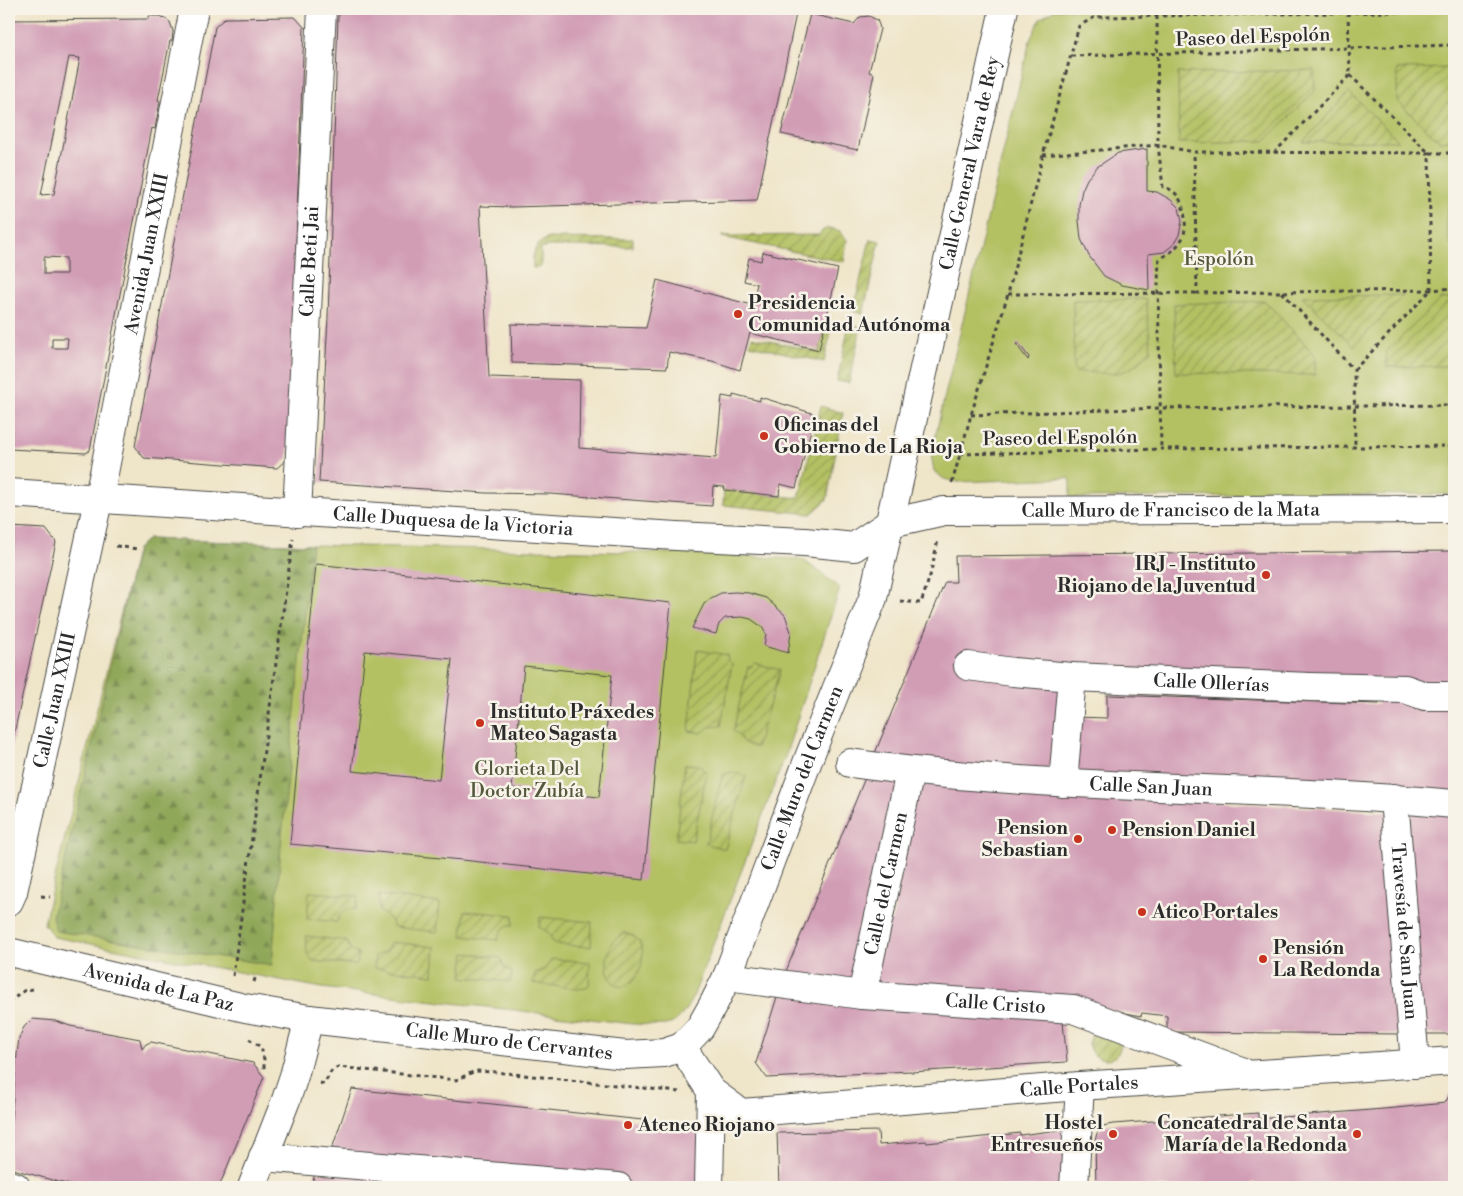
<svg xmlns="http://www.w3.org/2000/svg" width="1463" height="1196" viewBox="0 0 1463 1196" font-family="'Libre Bodoni',serif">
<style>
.green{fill:#b4c163;stroke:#707647}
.forest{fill:url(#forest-firs);stroke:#5d6942}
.garden{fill:url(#garden-furrows);stroke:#707647}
.building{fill:#d19db5;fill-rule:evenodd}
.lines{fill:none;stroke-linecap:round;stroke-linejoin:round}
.street-casing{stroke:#484743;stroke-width:30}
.secondary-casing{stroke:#484743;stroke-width:30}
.path{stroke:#484743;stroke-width:3;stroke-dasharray:4 4;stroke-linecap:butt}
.street{stroke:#fff;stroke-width:28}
.secondary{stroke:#fff;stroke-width:28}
.poi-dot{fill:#c8321e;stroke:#f7f3e8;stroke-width:2}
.labels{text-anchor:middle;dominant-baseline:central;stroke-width:5;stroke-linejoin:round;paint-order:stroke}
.street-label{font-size:19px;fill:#2b2b2b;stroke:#f7f3e8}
.park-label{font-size:19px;fill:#54583c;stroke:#f7f3e8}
.poi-label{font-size:19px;font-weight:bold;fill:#2b2b2b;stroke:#f7f3e8;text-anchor:start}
</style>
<defs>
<pattern id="forest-firs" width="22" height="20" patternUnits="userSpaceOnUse" patternTransform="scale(1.25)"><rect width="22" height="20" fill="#8fa759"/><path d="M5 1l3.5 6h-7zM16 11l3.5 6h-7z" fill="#75884a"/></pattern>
<pattern id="garden-furrows" width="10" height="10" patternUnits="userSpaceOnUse" patternTransform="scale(1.25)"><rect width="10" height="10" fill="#b4c163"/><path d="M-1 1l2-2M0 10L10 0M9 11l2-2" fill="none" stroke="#939d52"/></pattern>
</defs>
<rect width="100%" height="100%" fill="#f7f3e8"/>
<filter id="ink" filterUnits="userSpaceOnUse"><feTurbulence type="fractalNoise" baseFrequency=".02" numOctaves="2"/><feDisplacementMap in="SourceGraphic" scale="10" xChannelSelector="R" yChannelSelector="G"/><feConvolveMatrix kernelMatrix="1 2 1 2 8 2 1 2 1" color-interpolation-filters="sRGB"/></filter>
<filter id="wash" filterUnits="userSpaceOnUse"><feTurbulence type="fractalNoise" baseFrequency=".0096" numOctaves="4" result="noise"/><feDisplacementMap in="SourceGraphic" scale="20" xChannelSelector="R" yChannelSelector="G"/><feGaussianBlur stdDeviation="1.12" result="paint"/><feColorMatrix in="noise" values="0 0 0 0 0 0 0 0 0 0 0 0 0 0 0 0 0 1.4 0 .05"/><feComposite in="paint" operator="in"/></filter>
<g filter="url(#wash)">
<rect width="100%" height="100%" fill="#efe5c9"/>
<!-- green -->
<path class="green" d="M1056,9h398v485l-384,4v-20l-112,4 -14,-3 -10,-8 -3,-17 99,-414 10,-21z
M148,539l164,6 362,8 128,6 38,29 -55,169 -92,240c-19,35 -23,28 -60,27l-311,-36 -268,-51 -10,-13 6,-27 87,-348z"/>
<!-- forest -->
<path class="forest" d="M148,539l164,6 -31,301 -9,119 -216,-34 -4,-14 85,-368z"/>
<!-- garden -->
<path class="garden" d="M1454,68v72l-15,1 -42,-40v-32z
M1314,70l1,21 -50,50 -86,2 -1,-70z
M1349,92l50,49 -96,1z
M1454,193v57c-12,-18 -9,-40 0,-57z
M830,228l10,3 7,9 -3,22 -122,-25 1,-1 96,-1 4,-5z
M549,238l84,1v8l-87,-1 -1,2h-4v19l-8,1c-1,-14 1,-25 16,-30z
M870,239l10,2 -17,73 -10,-3z
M1404,295l-50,51 -52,-50z
M1146,299l5,51c-25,30 -39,23 -75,22l-2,-2 -1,-70z
M1441,299h13v67l-67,1 -1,-15z
M1265,301l50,54v20l-139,-2 -2,-69z
M827,321l6,2 -9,39 -74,-17 2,-8 67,15z
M849,325l12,2 -12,56 -12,-2z
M821,406l22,7 -16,87 -16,14 -88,-9 1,-15 75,8z
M697,650l30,5 1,5 4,4 -11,62 -12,1 -7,6 -13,-2z
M755,663l25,7 -24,78 -13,-6 -5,-8 -5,-3 15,-64h3z
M685,764l15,1 3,5 4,2 -14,69 -17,-2z
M732,772l14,4 -21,73 -19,-5 16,-69z
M309,892l49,4 -2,13c-10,0 -16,2 -19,13l-30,-3z
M379,895l61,8 -3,29 -43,-5 -6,-10 -9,-6z
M465,911l48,4v11c-10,-1 -13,5 -15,14l-36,-4z
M540,917l52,5 -1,25 -37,-3 -6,-12 -9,-5z
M624,933c37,4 11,69 -10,50 -11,-10 -8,-33 1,-43 2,-3 6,-5 9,-7z
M306,936l40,5 5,9 7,4 -1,11 -44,-4 -6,-8z
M391,942l44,5 -2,28 -59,-7 1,-12 11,-5z
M465,953l36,5 3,9 8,5 -1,10 -49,-5z
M552,959l38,3 -1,23 -3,3 -9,1 -44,-6 2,-10 10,-4z
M1096,1031l24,9c5,34 -50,17 -24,-9z"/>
<g id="blocks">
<!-- building -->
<path class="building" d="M343,9h454l-40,191 -245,7 -32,-1 9,171 91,3 -1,68 137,10 6,-62 11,2v-4l27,7v-4l55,17 -19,74 -16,-4 -1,12 -55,-6 1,-3 -12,-1 -1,20 -162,-12 -64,-1 -167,-11 9,-164 10,-301z
M810,14l44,10 6,-7 9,-1 8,4 2,5 1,4 -11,43 5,2 -16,76 -77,-16z
M149,16h12l2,3 1,-1 6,4 3,9 -1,10h-2l-12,59 2,1 -5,28 -3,-1 -62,322 -4,3 -77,-4v-429l140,-1zM69,57l11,1 -26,136 -13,1zM44,257l22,1v16h-22zM52,338h16l-1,10h-15z
M295,17l9,10 -16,431 -11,10 -133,-10 -9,-12 80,-419 10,-9z
M1147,149v42l10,1 14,8 8,8 3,13 -3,14 -6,10 -9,7 -16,2 1,36 -27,-5 -18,-9 -15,-20 -8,-17 -2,-18v-16l3,-15 5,-11 10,-12 21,-14z
M763,252l75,17 -19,81 -69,-17 -10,37 -28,-9 -43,-9 -2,16 -155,-5 -1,-39 135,4 11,-48 95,25 5,-21 -13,-3 5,-23 12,3z
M1018,343l11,14 -1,3 -12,-16z
M9,527l37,2 10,13 -46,210z
M1454,551v134h-28v-4l-255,-9 -107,12 -8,91 -183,-17 72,-176h11l-1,-26z
M316,564l355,39 -27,277 -182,-20 -172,-16zM365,651l87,8 -13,121 -87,-9zM524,666l88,9 -13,122 -87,-9z
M735,592l14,1 17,5 19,17 6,17 -3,21 -24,-7 2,-12 -4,-7 -11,-8 -9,-2 -17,1 -6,6 -3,10 -24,-6 12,-24 7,-6 10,-5z
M1107,695l272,9 -1,-6 26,1 3,7 47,1v89l-383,-20 4,-59 32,1z
M867,773l33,6 -46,209 -72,-7z
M917,784l470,28 18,222 -238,-2v-16l-25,-3 -1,3 -41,-8 -228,-19 13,-69h8l16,-100z
M1405,810l49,3v221h-35z
M778,994l284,19 5,48 -1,1 -155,10v-1l-144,7 -11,-15z
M32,1019l24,2 14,5 70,13 2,10 4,-5 5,-2 102,21 11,14 -45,110h-142l-68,-19v-26l8,-88 2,-16 5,-11z
M352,1089l356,38 -4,60h-53l-316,-31 -4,-4z
M1450,1094h4v93h-195l-1,-2 -6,-4v6h-156l-1,-46 2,-8 6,-7 10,-2 145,-11v6l138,-11 49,-5z
M1066,1129l2,58h-289l-2,-54 101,-2 1,14 47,-4 1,2 93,-10v2z
M316,1172l84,9 4,6h-94z"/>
</g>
</g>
<g filter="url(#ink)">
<use href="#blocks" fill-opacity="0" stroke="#484743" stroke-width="1"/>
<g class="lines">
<!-- street casing -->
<g class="street-casing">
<g id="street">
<path id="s1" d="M9,493l667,43 129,6 49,5 36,-24 54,-12 510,-2"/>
<path id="s2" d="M297,513l25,-504"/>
<path id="s3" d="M968,666l45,6 59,5 238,10 95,2 20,7h29"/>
<path id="s4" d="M850,763c200,28 403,22 604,41"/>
<path d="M1063,783l9,-106"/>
<path id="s5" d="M1394,798l21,266"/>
<path id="s6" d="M9,901l4,-9 91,-419 90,-464"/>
<path id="s7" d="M727,977l135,18 211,14 168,62"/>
<path id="s8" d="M862,995l48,-223"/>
<path id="s9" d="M682,1047l29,44 30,22 339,-27 374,-25"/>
<path d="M263,1157l355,30"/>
<path d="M9,1185l7,2"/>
<path d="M709,1187l2,-96"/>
<path d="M1074,1187l6,-101"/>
</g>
</g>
<!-- secondary casing -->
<g class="secondary-casing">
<g id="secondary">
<path id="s10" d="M9,952l236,56 64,11 316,36 39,-2 18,-6 18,-19 13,-23 14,-28 83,-222 63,-157 131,-589"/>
<path d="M252,1187l34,-87 8,-24 15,-57"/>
</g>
</g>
<!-- path -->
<path class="path" d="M1157,16l1,129 5,42c3,1 8,2 11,5 10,8 15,35 8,47 -6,10 -13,15 -23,20l-1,24 3,166
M1071,56l383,-11
M1350,75l79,78h25
M1274,153l76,-78 -2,-62
M1043,155l115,-10 36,7
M1431,290l-2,-137 -235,-1 3,141 234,-3 23,-2
M1282,292l72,78 1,77
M1008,294l189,-1
M1354,370l77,-80
M971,415l189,-7 294,-3
M960,454l201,-5 293,-3
M952,483l19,-68 37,-121 35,-139 36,-129 14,-8 7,-1 354,-6
M116,546l21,3
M900,601l21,2 9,-27 8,-36
M41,896l9,1
M233,976l60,-437
M254,982l2,-7
M9,1002l16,-12 9,-1
M249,1039l12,8 3,12v12
M320,1083l4,1 8,-14 6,-3 118,13 19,-9 21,1 183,20"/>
<!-- street -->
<use href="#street" class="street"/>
<!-- secondary -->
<use href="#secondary" class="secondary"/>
</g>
</g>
<!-- markers -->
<g class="poi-dot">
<circle cx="738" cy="314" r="5"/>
<circle cx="764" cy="436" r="5"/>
<circle cx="1266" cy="575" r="5"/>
<circle cx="480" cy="723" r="5"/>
<circle cx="1112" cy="830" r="5"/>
<circle cx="1078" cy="839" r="5"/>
<circle cx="1142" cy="912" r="5"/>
<circle cx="1263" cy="959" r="5"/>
<circle cx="628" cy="1125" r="5"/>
<circle cx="1113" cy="1134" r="5"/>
<circle cx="1357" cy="1134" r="5"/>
</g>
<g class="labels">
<!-- street labels -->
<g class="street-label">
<text transform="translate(1253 37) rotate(-2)">Paseo del Espolón</text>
<text stroke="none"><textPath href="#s10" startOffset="1619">Calle General Vara de Rey</textPath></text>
<text stroke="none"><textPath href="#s6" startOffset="662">Avenida Juan XXIII</textPath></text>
<text stroke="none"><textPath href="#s2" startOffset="252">Calle Beti Jai</textPath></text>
<text transform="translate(1060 438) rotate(-1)">Paseo del Espolón</text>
<text stroke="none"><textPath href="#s1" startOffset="1172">Calle Muro de Francisco de la Mata</textPath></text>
<text stroke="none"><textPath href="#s1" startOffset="445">Calle Duquesa de la Victoria</textPath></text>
<text stroke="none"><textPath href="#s3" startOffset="244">Calle Ollerías</textPath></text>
<text stroke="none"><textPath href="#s6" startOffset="206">Calle Juan XXIII</textPath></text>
<text stroke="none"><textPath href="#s10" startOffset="980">Calle Muro del Carmen</textPath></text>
<text stroke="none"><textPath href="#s4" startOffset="302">Calle San Juan</textPath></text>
<text stroke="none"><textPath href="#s8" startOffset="114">Calle del Carmen</textPath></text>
<text stroke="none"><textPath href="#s5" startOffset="134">Travesía de San Juan</textPath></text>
<text stroke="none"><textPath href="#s10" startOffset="154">Avenida de La Paz</textPath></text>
<text stroke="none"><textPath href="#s7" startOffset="270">Calle Cristo</textPath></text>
<text stroke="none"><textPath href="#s10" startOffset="509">Calle Muro de Cervantes</textPath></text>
<text stroke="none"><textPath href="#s9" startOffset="429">Calle Portales</textPath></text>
</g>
<!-- park labels -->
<g class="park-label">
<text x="1219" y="259">Espolón</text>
<text x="527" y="769">Glorieta Del<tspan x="527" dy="22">Doctor Zubía</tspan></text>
</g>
<!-- poi labels -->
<g class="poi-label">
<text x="748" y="303">Presidencia<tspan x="748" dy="22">Comunidad Autónoma</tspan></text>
<text x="774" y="425">Oficinas del<tspan x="774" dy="22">Gobierno de La Rioja</tspan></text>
<text x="1256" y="564" text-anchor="end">IRJ - Instituto<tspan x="1256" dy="22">Riojano de la Juventud</tspan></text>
<text x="490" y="712">Instituto Práxedes<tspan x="490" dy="22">Mateo Sagasta</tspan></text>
<text x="1068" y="828" text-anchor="end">Pension<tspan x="1068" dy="22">Sebastian</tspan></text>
<text x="1122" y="830">Pension Daniel</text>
<text x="1152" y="912">Atico Portales</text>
<text x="1273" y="948">Pensión<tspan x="1273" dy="22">La Redonda</tspan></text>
<text x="1103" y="1123" text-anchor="end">Hostel<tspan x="1103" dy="22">Entresueños</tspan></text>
<text x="1347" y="1123" text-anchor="end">Concatedral de Santa<tspan x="1347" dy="22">María de la Redonda</tspan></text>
<text x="638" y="1125">Ateneo Riojano</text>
</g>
</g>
<!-- margin -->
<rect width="1463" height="1196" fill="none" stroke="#f7f3e8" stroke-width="30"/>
</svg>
